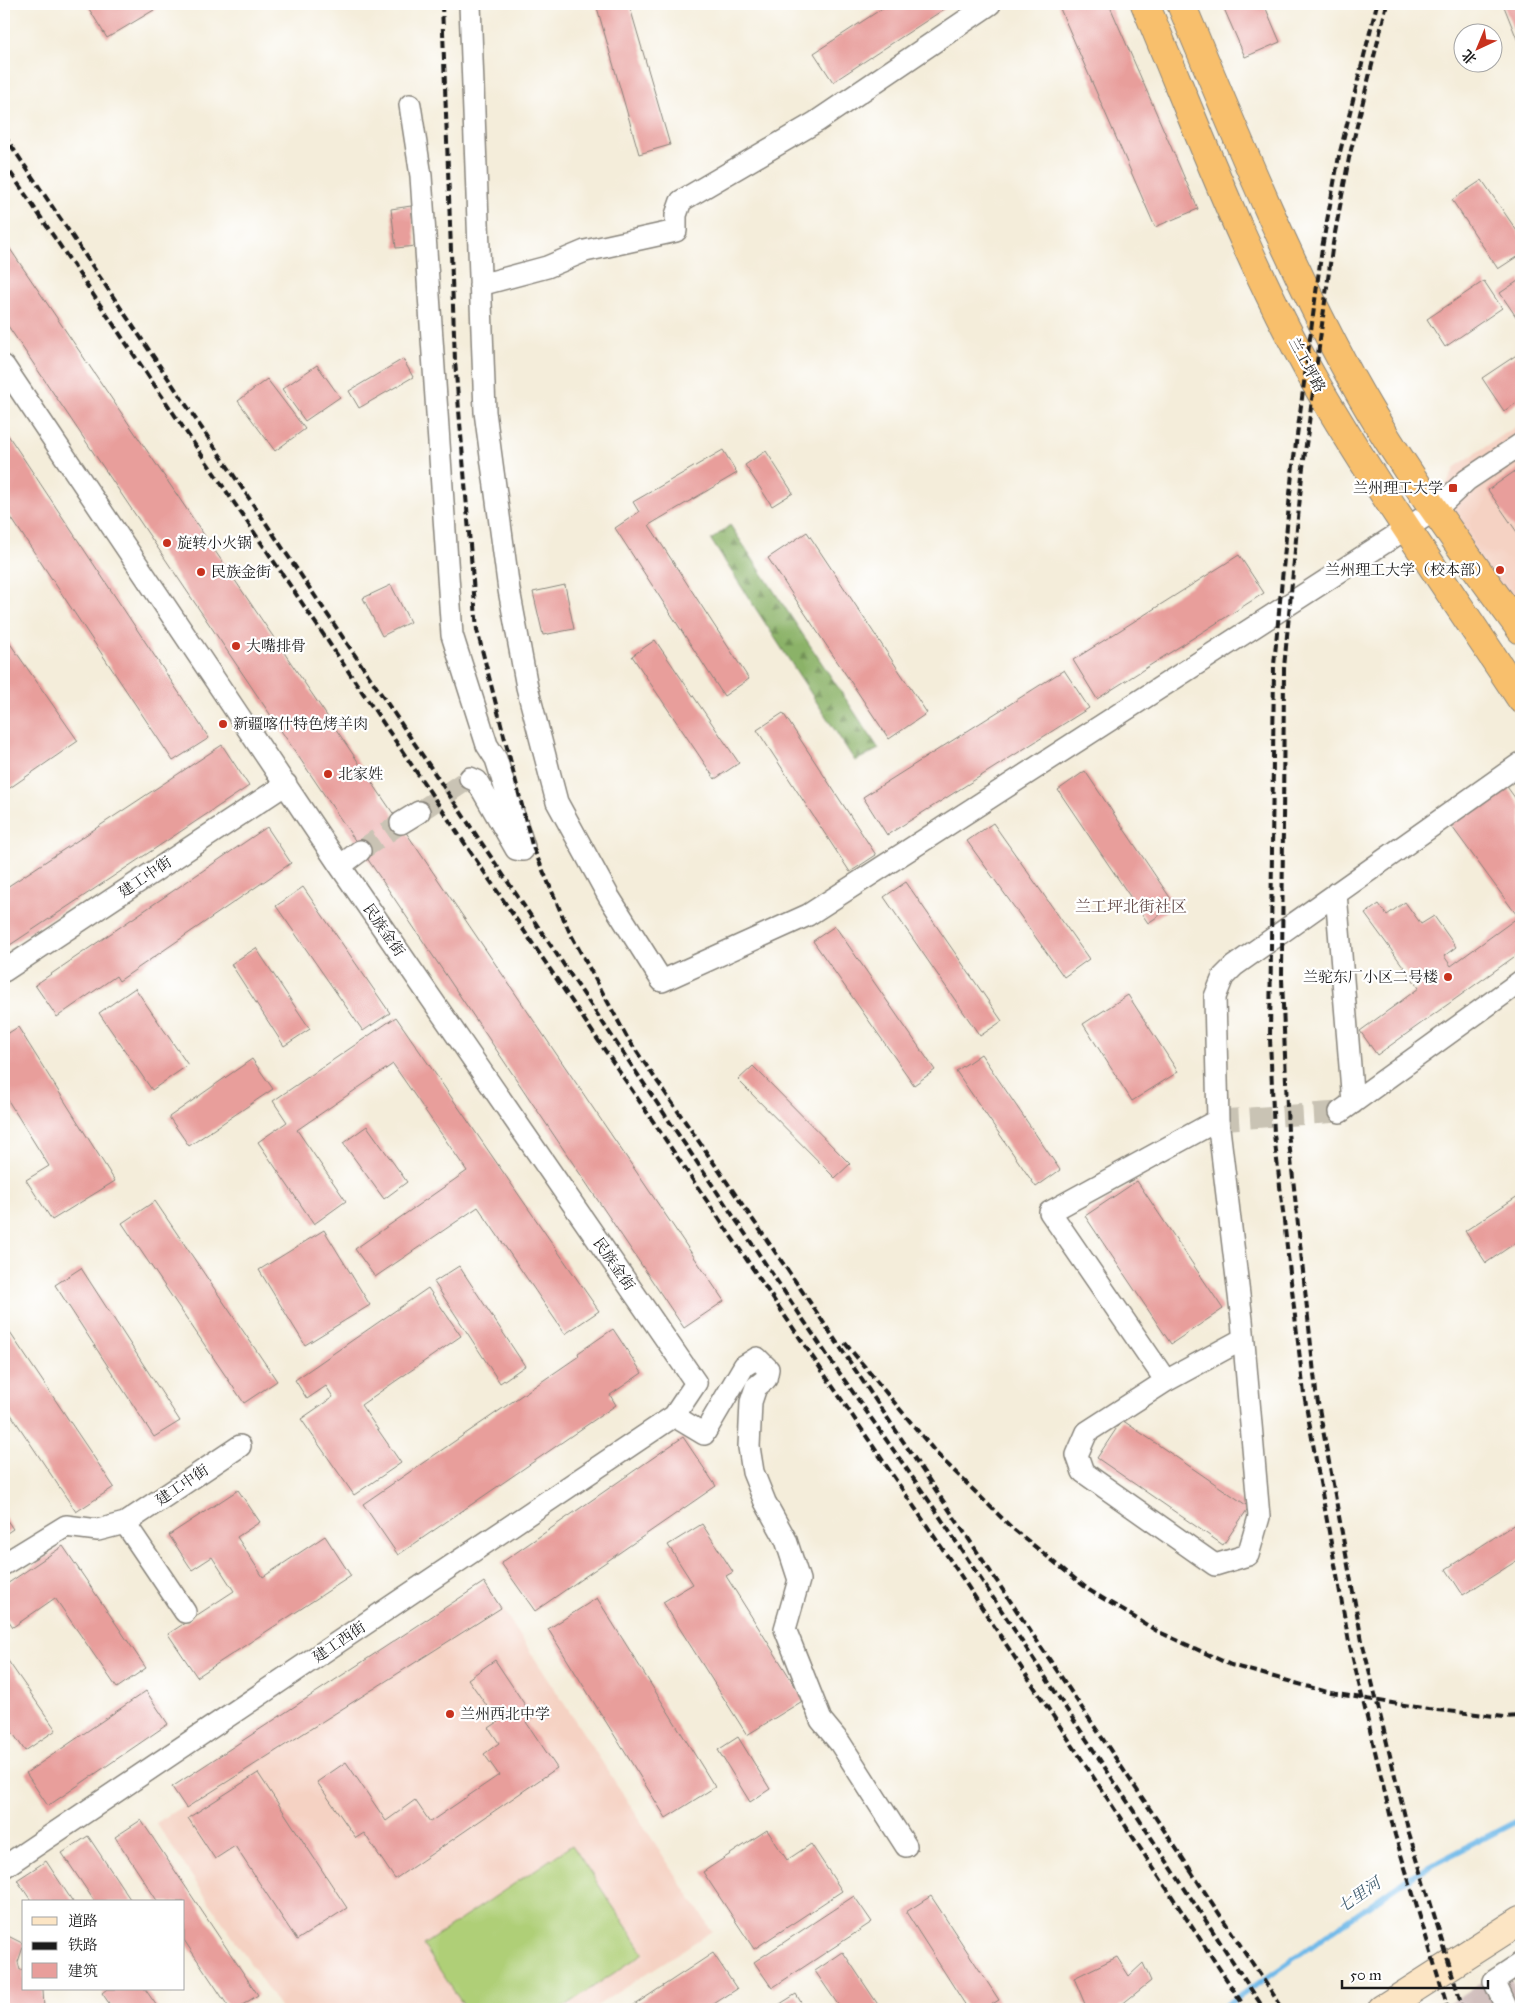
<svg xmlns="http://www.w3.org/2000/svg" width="1525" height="2013" viewBox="0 0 1525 2013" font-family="'IM FELL Great Primer','Noto Serif SC',serif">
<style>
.built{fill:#f5d2c3}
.railway{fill:#d1bfbd}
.forest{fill:url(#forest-firs);stroke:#546742}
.pitch{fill:#afcf77;stroke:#66764a}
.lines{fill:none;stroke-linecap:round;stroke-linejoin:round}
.stream{stroke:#71bae9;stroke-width:5.5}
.building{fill:#e89e9b}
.street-tunnel{stroke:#c9c3b4;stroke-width:21;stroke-dasharray:21 11;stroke-linecap:butt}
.street-casing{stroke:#88847b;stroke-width:24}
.secondary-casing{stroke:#88847b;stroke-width:30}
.highway-casing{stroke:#88847b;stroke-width:30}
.street{stroke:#fff;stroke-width:21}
.secondary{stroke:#fce5c4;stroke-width:28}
.highway{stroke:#f8bf6c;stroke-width:28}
.rail{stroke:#1c1c1c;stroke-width:4;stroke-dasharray:8 4;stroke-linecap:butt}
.poi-dot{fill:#c8321e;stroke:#fff;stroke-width:2}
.labels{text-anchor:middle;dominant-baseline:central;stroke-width:4.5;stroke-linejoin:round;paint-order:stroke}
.street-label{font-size:15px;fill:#1c1c1c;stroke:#fff}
.poi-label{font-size:15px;fill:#1c1c1c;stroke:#fff;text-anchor:start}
.neighbourhood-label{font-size:16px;fill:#634a48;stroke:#fff}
.water-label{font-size:16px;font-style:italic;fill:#3e5b6e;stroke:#fff}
</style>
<defs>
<pattern id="forest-firs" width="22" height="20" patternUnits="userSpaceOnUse" patternTransform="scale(1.25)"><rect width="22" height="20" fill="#8bb268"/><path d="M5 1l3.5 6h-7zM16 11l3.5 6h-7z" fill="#719055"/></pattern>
</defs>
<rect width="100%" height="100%" fill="#fff"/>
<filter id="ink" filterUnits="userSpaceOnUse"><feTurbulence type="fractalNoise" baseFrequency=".02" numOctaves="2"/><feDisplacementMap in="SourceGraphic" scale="10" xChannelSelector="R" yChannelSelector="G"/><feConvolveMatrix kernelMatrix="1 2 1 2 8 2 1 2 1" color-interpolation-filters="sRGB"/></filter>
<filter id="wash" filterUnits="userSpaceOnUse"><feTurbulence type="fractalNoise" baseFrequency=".0096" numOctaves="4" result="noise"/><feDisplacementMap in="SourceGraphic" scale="20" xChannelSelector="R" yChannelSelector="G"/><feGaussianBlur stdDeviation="1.12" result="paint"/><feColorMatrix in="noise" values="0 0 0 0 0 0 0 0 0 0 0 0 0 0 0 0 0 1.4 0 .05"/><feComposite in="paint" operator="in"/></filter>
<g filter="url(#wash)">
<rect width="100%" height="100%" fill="#f4edda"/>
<!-- built -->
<path class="built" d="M1521,423v207l-86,-120 20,-43z
M500,1605l212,326 -120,78h-311l-125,-186z"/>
<!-- railway -->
<path class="railway" d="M1505,1967l16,35v7h-80z"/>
<!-- forest -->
<path class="forest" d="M730,525l149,224 -24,12 -144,-221z"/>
<!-- pitch -->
<path class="pitch" d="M572,1845l72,108 -84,56h-94l-43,-64z"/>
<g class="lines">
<!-- stream -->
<path class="stream" d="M1222,2009l187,-132 112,-58"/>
</g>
<g id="blocks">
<!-- building -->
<path class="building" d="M86,4h78l-57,34z
M596,4h33l41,141 -31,9z
M889,4h63l-119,78 -19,-29z
M1058,4h51l89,205 -43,18z
M1222,4h42l16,38 -35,15z
M1503,4h18v45z
M1482,180l39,57v17l-23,15 -46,-69z
M411,206l5,40 -20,2 -5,-39z
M4,240l720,1061 -40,27 -680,-1008z
M1521,279v45l-21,-31z
M1484,281l18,27 -57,39 -18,-28z
M1521,352v48l-17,11 -22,-33z
M403,359l10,18 -54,31 -10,-17z
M317,365l23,32 -35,24 -23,-32z
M267,379l38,50 -30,22 -37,-50z
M4,429l205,309 -36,23 -169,-254z
M723,450l14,23 -88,52 100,154 -25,17 -109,-168 24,-16 -6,-10z
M766,451l27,42 -21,13 -27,-41z
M1521,467v71l-33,-48z
M807,532l120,181 -38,26 -121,-181z
M1239,555l25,38 -167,106 -24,-39z
M391,585l19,37 -28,14 -19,-38z
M565,585l9,44 -31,6 -10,-43z
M4,635l74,106 -74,51z
M655,640l84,123 -24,16 -83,-123z
M1064,670l25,38 -202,127 -24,-38z
M783,713l93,142 -26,17 -93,-142z
M222,745l27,41 -245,163v-60z
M1085,771l90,134 -27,18 -90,-133z
M1505,784l16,22v104l-5,4 -66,-90z
M993,823l96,136 -25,18 -97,-136z
M267,827l24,36 -172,118 -3,-5 -59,41 -22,-32z
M906,882l96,139 -22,15 -96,-139z
M303,887l87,126 -27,18 -87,-125z
M1405,902l16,22 13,-8 22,31 -12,9 7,10 70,-51v37l-144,103 -17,-24 59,-43 -54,-74 14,-10 8,11z
M835,926l100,144 -21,15 -101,-144z
M256,948l54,81 -26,17 -53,-82z
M135,988l53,77 -36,25 -53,-77z
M1128,995l50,77 -46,29 -49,-77z
M396,1017l203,294 -34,23 -87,-127 -103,70 -20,-28 112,-78 -74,-107 -96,66 49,71 -32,23 -56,-82 29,-20 -14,-21z
M18,1027l97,154 -63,39 -26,-40 23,-14 -45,-72v-58z
M981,1054l79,116 -24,17 -80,-116z
M252,1059l21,30 -84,57 -20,-29z
M753,1066l97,98 -15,14 -97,-98z
M367,1126l40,56 -23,17 -41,-56z
M1137,1181l86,128 -52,35 -86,-128z
M1521,1194v45l-35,24 -21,-32z
M155,1201l122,180 -33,22 -122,-180z
M324,1230l46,75 -65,40 -46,-75z
M459,1266l66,100 -25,17 -66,-101z
M81,1268l99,153 -26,16 -99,-152z
M428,1288l33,48 -100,69 40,58 -47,32 -53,-76 32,-22 -7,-11 -19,13 -12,-19z
M4,1324l110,163 -38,25 -72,-108z
M613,1329l29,44 -32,22 6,10 -218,150 -35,-51 216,-148 -1,-3z
M1122,1420l127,87 -26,38 -126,-87z
M683,1437l33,49 -181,125 -34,-48z
M238,1490l22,32 -23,15 26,40 62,-41 26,40 -154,101 -29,-43 66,-43 -22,-34 -20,13 -23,-35z
M4,1516l9,13 -9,6z
M1521,1520v38l-58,37 -17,-26z
M702,1524l31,48 -7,4 78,124 -57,35 -84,-133 30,-18 -25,-39z
M63,1546l83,122 -29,20 -62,-90 -42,29 -9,-13v-28z
M484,1582l17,26 -315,200 -14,-21z
M597,1598l118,189 -49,31 -118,-189z
M4,1655l52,75 -31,21 -21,-31z
M495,1660l38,57 -7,5 31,46 -162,111 -31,-46 -8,5 -39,-56 29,-20 40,59 29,-21 15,22 69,-47 -15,-21 15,-11 -10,-15 9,-6 -30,-43z
M146,1691l22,33 -120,82 -22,-33z
M738,1737l32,52 -20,13 -32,-52z
M258,1773l89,135 -50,32 -62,-94 -20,13 -27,-41z
M141,1820l117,175 -22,14h-6l-46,-69v-38h-26l-43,-65z
M767,1830l20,30 24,-16 31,47 -88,58 -51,-77z
M88,1836l44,66h-37l-33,-49z
M46,1861l27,41h-41l-15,-22z
M854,1896l18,26 -100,66 -18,-26z
M931,1896l68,104 -15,9h-16l-62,-97z
M4,1934l20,10 -6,18 2,8 4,-1v20h19l1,20h-40z
M843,1952l38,57h-40l-26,-38z
M713,1953l24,36 -31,20h-78z
M1117,1957l12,19 14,-13 8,18 -35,28h-29l-13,-31z
M107,1989h38l14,20h-46l-11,-16z
M796,1994l9,15h-33z"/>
</g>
</g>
<g filter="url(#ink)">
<use href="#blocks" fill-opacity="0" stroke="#88847b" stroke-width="1"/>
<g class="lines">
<!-- street-tunnel -->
<path class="street-tunnel" d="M419,812l51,-34
M360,851l41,-28
M1218,1120l122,-8"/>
<!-- street casing -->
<g class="street-casing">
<path id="street" d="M470,4l15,408 24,178 18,97 30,115 52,95 53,84 146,-66 627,-405 32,-30 54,-36
M410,105l11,71 31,459 35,110 9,14 28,88 -1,3 -7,-1 -39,-68 -7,-3
M480,285l67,-18 38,-16 91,-20v-16l5,-14 135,-79 174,-118
M4,366l336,500 356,517 -22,33 -670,451
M401,823l18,-11
M340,866l20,-15
M1336,893l17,210
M4,971l282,-187
M1340,1112l181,-131
M1218,1120l24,200 17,197 -11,38 -33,10 -132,-93 -6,-17 10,-23 79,-51 -116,-169 168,-92 -3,-123 8,-20 11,-11 287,-203
M1166,1381l77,-42
M674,1416l30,18 40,-68 13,-8 11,11 -2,10 -10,8 -5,15 -2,45 4,25 12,30 21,38 13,40 -14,49 36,91 19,23 66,103
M125,1523l60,89
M4,1564l62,-38 32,4 27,-7 115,-77
M1507,2009l-13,-28 27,-18"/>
</g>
<!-- secondary casing -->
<g class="secondary-casing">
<path id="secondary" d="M1382,2009l139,-89"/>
</g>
<!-- highway casing -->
<g class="highway-casing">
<path id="highway" d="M1145,4c53,126 102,258 170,378 63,109 137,212 206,317
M1181,4c51,121 100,243 162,359 50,94 115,181 178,267"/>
</g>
<!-- street -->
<use href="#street" class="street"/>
<!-- secondary -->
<use href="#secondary" class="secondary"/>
<!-- highway -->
<use href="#highway" class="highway"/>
<!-- rail -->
<path class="rail" d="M442,4l13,357 22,269 55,215 37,86 59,108 181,262 385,574
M1377,4l-38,152 -17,92 -30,225 -18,192 -4,374 4,95 30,260 45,248 46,193 53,174
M1387,4l-38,154 -17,91 -30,226 -18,193 -2,311 6,153 28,260 46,249 47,192 54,176
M4,135l825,1223 105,150 330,501
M4,163l959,1416 283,430
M845,1343l92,111 75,74 77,62 68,41 74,34 100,28 97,16 77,8 16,-1
M1190,1870l93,139"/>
</g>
</g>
<!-- markers -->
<g class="poi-dot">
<rect x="1448" y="483" width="10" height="10" rx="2.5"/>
<circle cx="167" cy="543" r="5"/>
<circle cx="1500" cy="570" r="5"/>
<circle cx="201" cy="572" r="5"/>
<circle cx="236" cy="646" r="5"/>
<circle cx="223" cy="724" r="5"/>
<circle cx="328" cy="774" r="5"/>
<circle cx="1448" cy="977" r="5"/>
<circle cx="450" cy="1714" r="5"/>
</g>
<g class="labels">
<!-- street labels -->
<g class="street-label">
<text transform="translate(1307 365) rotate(62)">兰工坪路</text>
<text transform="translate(145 877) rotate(-34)">建工中街</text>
<text transform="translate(384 930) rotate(55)">民族金街</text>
<text transform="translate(614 1264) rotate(55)">民族金街</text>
<text transform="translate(182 1485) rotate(-34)">建工中街</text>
<text transform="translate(339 1642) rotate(-34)">建工西街</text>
</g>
<!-- poi labels -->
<g class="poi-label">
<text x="1443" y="488" text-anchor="end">兰州理工大学</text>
<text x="177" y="543">旋转小火锅</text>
<text x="1490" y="570" text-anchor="end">兰州理工大学（校本部）</text>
<text x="211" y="572">民族金街</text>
<text x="246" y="646">大嘴排骨</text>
<text x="233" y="724">新疆喀什特色烤羊肉</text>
<text x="338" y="774">北家姓</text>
<text x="1438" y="977" text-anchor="end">兰驼东厂小区二号楼</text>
<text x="460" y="1714">兰州西北中学</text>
</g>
<!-- neighbourhood labels -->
<g class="neighbourhood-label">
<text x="1131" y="906">兰工坪北街社区</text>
</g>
<!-- water labels -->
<g class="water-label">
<text transform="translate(1359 1895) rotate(-35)">七里河</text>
</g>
</g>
<!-- margin -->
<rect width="1525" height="2013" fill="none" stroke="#fff" stroke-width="20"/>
<!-- legend -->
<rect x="22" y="1900" width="162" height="90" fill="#ffffff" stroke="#a4a4a4"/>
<rect x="32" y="1917" width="25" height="8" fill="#fce5c4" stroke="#a4a4a4"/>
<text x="68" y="1926" font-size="15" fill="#1c1c1c">道路</text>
<rect x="32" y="1942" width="25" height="8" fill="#1c1c1c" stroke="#a4a4a4"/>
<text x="68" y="1950" font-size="15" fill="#1c1c1c">铁路</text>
<rect x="32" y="1963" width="25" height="15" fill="#e89e9b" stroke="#a4a4a4"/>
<text x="68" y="1976" font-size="15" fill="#1c1c1c">建筑</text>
<!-- north arrow -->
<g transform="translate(1478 48) rotate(224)"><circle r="24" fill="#ffffff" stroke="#a4a4a4"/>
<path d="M0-4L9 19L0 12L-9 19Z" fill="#c8321e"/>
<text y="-8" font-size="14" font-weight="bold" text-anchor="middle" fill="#1c1c1c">北</text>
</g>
<!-- scale -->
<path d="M1342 1980v8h146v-8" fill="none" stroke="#1c1c1c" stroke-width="2.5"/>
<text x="1350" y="1980" font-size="15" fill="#1c1c1c" stroke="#ffffff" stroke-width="4" paint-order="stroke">50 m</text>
</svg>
